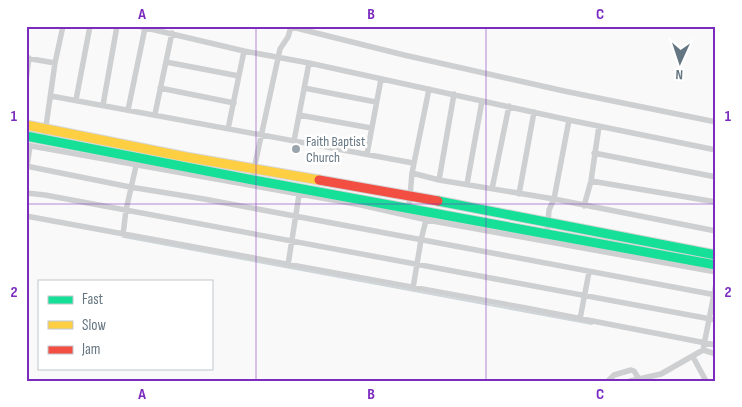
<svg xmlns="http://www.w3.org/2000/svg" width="742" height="407" viewBox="0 0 742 407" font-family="'Sofia Sans Condensed',sans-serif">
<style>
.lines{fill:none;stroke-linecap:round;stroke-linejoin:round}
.stream{stroke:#ced6d9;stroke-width:2}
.fast-casing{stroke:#d5d6d7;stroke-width:11}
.slow-casing{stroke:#d5d6d7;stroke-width:11}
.jam-casing{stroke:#d5d6d7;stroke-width:11}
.street{stroke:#cecfd0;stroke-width:5.5}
.fast{stroke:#16e098;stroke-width:9}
.slow{stroke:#ffcf43;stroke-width:9}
.jam{stroke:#f24e42;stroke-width:9}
.grid{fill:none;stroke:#7b2cbf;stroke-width:1;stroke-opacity:0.55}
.poi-dot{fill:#99a4ac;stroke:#fff;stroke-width:2}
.labels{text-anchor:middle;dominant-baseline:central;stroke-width:5;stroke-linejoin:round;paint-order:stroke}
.poi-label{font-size:14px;fill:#657683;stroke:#fff;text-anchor:start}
.neatline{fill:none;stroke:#7b2cbf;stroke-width:2}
.grid-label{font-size:16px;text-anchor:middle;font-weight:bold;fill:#7b2cbf}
</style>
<rect width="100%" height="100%" fill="#f9f9f9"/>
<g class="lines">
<!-- stream -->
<path class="stream" d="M124,237l468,87"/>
<!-- fast casing -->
<g class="fast-casing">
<path id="fast" d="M26,136l227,44 463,85
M438,201l278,54"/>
</g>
<!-- slow casing -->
<g class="slow-casing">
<path id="slow" d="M26,125l160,32 133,23"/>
</g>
<!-- jam casing -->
<g class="jam-casing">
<path id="jam" d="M319,180l119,21"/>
</g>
<!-- street -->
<path class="street" d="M138,26l106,25 65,12 260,57 147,30
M288,26l116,29 160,36 152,31
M26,58l29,5
M166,62l73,14
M26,80l3,-22
M160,88l74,15
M304,88l72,14
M51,96l362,67
M76,100l14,-74
M103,105l14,-79
M128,110l17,-82
M155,114l17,-81
M299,115l72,13
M228,129l16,-78
M44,140l11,-77 8,-37
M294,141l15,-78
M26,145l335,60 66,15 289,52
M594,153l122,24
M367,154l14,-75
M26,166l104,21 74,12 512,96
M27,166l3,-20
M412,173l27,7 115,19 162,32
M253,180l1,-11 26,-120 8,-12 3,-10
M439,180l15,-86
M591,181l125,21
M467,184l15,-83
M492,189l17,-83
M26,193l19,2 671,125
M519,194l15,-82
M584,206l7,-25 8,-55
M409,208l3,-35 17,-84
M26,216l500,92 190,37
M547,233l2,-23 5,-11 15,-79
M123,235l3,-25 10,-44
M288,265l11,-70
M413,288l8,-48 6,-24
M580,319l9,-47
M703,350l13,4
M693,357l13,24
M608,381l6,-6 17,-5 3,1 5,8
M630,381l31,-7 42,-24 13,-66"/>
<!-- fast -->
<use href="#fast" class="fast"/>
<!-- slow -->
<use href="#slow" class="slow"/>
<!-- jam -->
<use href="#jam" class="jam"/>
</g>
<!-- grid -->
<path class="grid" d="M256,26v355M486,26v355M26,204h690"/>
<!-- markers -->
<circle class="poi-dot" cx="296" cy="149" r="5"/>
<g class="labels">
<!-- poi labels -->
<g class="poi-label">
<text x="306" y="141">Faith Baptist<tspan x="306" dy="16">Church</tspan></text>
</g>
</g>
<!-- border -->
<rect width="742" height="407" fill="none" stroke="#ffffff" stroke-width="55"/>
<!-- legend -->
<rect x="38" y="280" width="175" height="90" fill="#ffffff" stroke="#c1c8cd"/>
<rect x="48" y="296" width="25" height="8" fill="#16e098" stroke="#c1c8cd"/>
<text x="82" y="304" font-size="15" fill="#657683">Fast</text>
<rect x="48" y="321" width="25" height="8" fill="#ffcf43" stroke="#c1c8cd"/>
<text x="82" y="330" font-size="15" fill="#657683">Slow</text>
<rect x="48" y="346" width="25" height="8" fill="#f24e42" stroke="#c1c8cd"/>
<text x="82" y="354" font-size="15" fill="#657683">Jam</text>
<!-- north arrow -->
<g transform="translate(680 62) rotate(183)" stroke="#ffffff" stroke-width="4" paint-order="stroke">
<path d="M0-4L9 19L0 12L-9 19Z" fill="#657683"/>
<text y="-8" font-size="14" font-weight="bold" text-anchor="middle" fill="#657683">N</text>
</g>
<rect x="28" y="28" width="686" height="352" class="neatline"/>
<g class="grid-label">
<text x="142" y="19">A</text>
<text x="371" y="19">B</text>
<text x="600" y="19">C</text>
<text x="14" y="121">1</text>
<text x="728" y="121">1</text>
<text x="14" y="297">2</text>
<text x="728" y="297">2</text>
<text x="142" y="399">A</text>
<text x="371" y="399">B</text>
<text x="600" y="399">C</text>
</g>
</svg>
